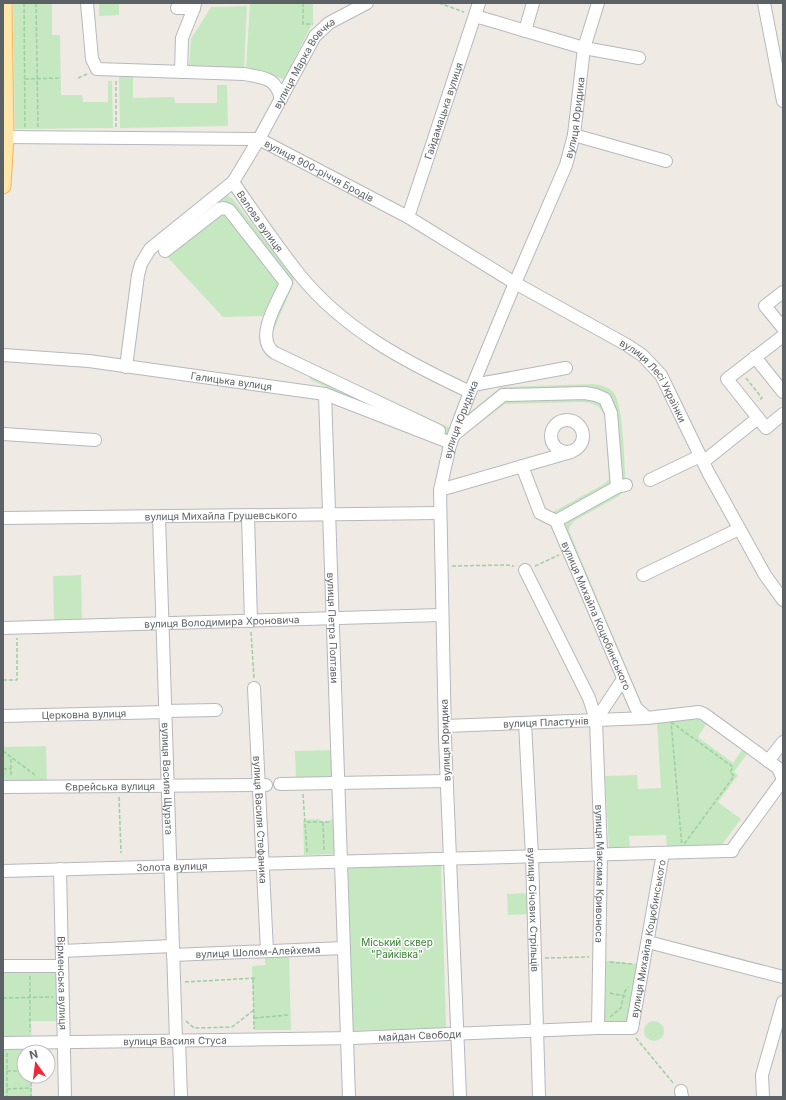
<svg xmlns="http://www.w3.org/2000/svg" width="786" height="1100" viewBox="0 0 786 1100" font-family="Inter,sans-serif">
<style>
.green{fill:#c5e8c0}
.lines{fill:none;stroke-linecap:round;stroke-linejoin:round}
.minor-casing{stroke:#b5b8bc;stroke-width:14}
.major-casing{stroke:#f7b455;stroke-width:17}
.path{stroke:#9bcea2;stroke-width:1.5;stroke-dasharray:4 2;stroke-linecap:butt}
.minor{stroke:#fff;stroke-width:12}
.major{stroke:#ffe6a9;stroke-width:15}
.labels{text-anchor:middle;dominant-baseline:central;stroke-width:3;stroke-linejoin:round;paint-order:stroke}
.street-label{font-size:10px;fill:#5c6165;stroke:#fff}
.park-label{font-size:10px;fill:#378130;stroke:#fff}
</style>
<rect width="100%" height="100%" fill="#efebe4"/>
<!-- green -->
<path class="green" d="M13,3h39v32h8l1,60h21l1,7h25v-21h4l1,47 -98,1z
M99,3h20v12l-20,1z
M250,3h63v19l-29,57 -38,-10z
M247,6l-3,64 -55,-1 2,-30 20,-32z
M119,77h14v21l41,-1 1,6h42v-18h10l1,41 -108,2z
M228,196l5,3 61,79 -1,7 -21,49 1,7 3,6 174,81 51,-41 93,-3c7,1 15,3 20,9 10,15 10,71 12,92l-2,6 -5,5 -45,25 -4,5 -1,5 74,176 -14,2 -79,-185v-8l3,-4 51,-28 5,-5 -4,-60c-3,-13 -10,-16 -23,-17l-77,2 -50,38 -85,-35 -59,-27 -2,-3 1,-1 -41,-21 -4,-4 1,-35 -43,1 -65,-70 64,-50z
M81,575l1,44 -28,1 -1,-44z
M698,719l8,5 -8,13 35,26 9,-13 5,4 -13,18 4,3 -20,27 23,17 -20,27 -54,1 -1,-12 -37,1 1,12 -21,1 -4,-73 32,-1 1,14 23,-1 -4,-65z
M46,746l1,35 -44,1v-35z
M335,750l1,30 -40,1 -1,-30z
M318,819l6,3 10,-3 1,35 -31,1 -1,-35z
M441,865l5,163 -94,3 -4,-164z
M529,893l1,21 -22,1 -1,-21z
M289,955l2,75h-37l-2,-64 13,-1v-9z
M600,960l38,4 -6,64h-34z
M3,966h53l1,55h-26l1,31h-8v24h8v21h-29z
M644 1031a10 10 0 1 1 20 0a10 10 0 1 1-20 0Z"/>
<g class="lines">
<!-- minor casing -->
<g class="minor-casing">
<g id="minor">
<path d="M87,3l5,56 5,10 147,5c20,4 32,3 37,25"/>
<path d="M764,3l19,98"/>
<path d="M177,8h17"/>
<path d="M475,16l109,32 55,10"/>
<path d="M525,31l8,-28"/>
<path d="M181,72l1,-34 12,-30 1,-5"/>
<path d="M574,135l92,26"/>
<path id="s1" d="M3,137l256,2 149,78 107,66 112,62 15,10 19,20 47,97 57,103 18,25"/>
<path id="s2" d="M233,182l26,-43 56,-103 14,-13 38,-20"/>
<path id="s3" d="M408,217l71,-214"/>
<path d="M165,251l54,-42 5,-1 5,2 57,73c-8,18 -33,56 -11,70l164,78"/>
<path d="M783,292l-18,14 18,22"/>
<path d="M783,336l-56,43 39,49 17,-14"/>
<path id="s4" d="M3,355l86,6 236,33 126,49"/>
<path d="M755,357l28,35"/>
<path id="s5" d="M126,367l12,-92 3,-11 9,-15 83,-67c21,31 42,62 66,92 45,56 107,88 171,118"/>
<path d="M473,385l93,-17"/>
<path id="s6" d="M325,394l24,703"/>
<circle cx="567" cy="436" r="16"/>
<path d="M3,434l92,6"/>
<path d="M455,434l48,-39 82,-2 11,2 9,4 6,14 6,74"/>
<path d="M703,462l55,-44"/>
<path d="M522,466l18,47 16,8"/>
<path d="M650,480l50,-24"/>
<path d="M440,490l131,-38"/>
<path d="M248,516l3,105"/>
<path id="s7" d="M159,517l17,523"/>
<path id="s8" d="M3,518l437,-5"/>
<path id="s9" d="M556,521l80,187 11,10"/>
<path d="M556,521l61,-34 9,-2"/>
<path id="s10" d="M525,570l64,128 7,22 5,134 -3,174"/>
<path d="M643,575l96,-46"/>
<path id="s11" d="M3,628l438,-13"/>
<path id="s12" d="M254,688l13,263"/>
<path d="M165,711l51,-1"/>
<path id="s13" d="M3,716l162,-4"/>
<path d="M596,720l27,-41"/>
<path id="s14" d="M525,723l7,133 7,241"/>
<path id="s15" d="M445,726l202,-8 52,-6 5,2 74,54 5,11"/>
<path d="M768,761l15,-19"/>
<path d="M280,784l167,-3"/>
<path id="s16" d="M3,787l263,-2"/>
<path id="s17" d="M60,869l5,228"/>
<path id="s18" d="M3,871l724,-20h5l2,-4 49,-67"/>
<path d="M648,942l135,35"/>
<path d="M62,951l111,-5"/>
<path id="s19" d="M173,955l171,-7"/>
<path d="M3,966h59"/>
<path d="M179,1040l2,57"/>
<path id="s20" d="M3,1043l350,-5 245,-10h34l31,-175"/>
<path d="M681,1091l1,6"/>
<path id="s21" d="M460,1097l-15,-358 -5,-249 10,-45 20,-53 45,-109 51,-118 8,-30 10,-87 14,-45"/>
<path d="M763,1097l-1,-22 21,-73"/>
</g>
</g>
<!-- major casing -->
<g class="major-casing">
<path id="major" d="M3,186l3,-49 -2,-134"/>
</g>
<!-- path -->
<path class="path" d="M24,3l1,124
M36,3l2,125
M303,3v21h10
M439,3l25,9
M78,78l9,-4
M25,79l36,-1
M116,81v46
M746,378l16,20 -4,3
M452,566l55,-1 7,1
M535,566l24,-11
M251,632l3,46
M3,680h14v-42
M671,722l62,45 -3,5 4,4 -52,71z
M3,751l32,24
M3,769h8
M11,775v-18
M303,794l4,58
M119,797l2,56
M307,822h22
M323,822l1,29
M545,958l44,-1
M610,962l22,2
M30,976v56
M253,979l1,50
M185,982l71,-4
M610,993l18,4
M3,998l50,-1
M610,1017l11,-9 3,-15 4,-6
M254,1018l34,-3
M186,1021l8,7 38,-1 22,-17
M636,1038l38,46
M7,1053v44
M7,1071h17
M31,1076v21
M7,1089l24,-1"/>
<!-- minor -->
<use href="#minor" class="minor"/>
<!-- major -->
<use href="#major" class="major"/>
</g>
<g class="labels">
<!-- street labels -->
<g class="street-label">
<text stroke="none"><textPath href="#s2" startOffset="139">вулиця Марка Вовчка</textPath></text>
<text stroke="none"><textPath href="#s3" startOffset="112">Гайдамацька вулиця</textPath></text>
<text stroke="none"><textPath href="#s21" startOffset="1005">вулиця Юридика</textPath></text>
<text stroke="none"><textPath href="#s1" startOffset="324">вулиця 900-річчя Бродів</textPath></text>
<text stroke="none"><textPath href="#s5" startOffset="276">Валова вулиця</textPath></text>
<text stroke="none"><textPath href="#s4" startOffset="230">Галицька вулиця</textPath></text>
<text stroke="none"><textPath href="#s1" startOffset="723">вулиця Лесі Українки</textPath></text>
<text stroke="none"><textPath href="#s21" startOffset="681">вулиця Юридика</textPath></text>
<text stroke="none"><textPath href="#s8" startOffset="218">вулиця Михайла Грушевського</textPath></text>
<text stroke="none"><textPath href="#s9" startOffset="103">вулиця Михайла Коцюбинського</textPath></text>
<text stroke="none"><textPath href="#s11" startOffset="219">вулиця Володимира Хроновича</textPath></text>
<text stroke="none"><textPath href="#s6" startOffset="234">вулиця Петра Полтави</textPath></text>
<text stroke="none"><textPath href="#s13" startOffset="81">Церковна вулиця</textPath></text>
<text stroke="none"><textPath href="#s15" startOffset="101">вулиця Пластунів</textPath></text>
<text transform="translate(445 740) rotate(-92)">вулиця Юридика</text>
<text stroke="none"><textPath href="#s7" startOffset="262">вулиця Василя Щурата</textPath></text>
<text stroke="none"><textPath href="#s16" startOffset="107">Єврейська вулиця</textPath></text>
<text stroke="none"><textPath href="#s12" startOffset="132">вулиця Василя Стефаника</textPath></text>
<text stroke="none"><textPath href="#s18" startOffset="169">Золота вулиця</textPath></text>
<text stroke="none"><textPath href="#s10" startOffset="320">вулиця Максима Кривоноса</textPath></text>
<text stroke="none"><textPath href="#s14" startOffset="187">вулиця Січових Стрільців</textPath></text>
<text stroke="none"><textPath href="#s20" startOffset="720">вулиця Михайла Коцюбинського</textPath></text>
<text stroke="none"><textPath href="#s19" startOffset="85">вулиця Шолом-Алейхема</textPath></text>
<text stroke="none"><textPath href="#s17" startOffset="114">Вірменська вулиця</textPath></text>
<text stroke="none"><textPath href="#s20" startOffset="417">майдан Свободи</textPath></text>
<text stroke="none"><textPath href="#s20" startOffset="172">вулиця Василя Стуса</textPath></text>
</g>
<!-- park labels -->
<g class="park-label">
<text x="397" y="942">Міський сквер<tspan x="397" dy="12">"Райківка"</tspan></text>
</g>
</g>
<!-- border -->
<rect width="786" height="1100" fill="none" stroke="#5c6165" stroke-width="8"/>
<!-- north arrow -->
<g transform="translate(36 1064) rotate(346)"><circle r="19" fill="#ffffff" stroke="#bec0c1"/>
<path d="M0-3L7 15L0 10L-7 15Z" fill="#f02934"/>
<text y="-6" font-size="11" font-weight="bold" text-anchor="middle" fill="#5c6165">N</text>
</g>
</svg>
